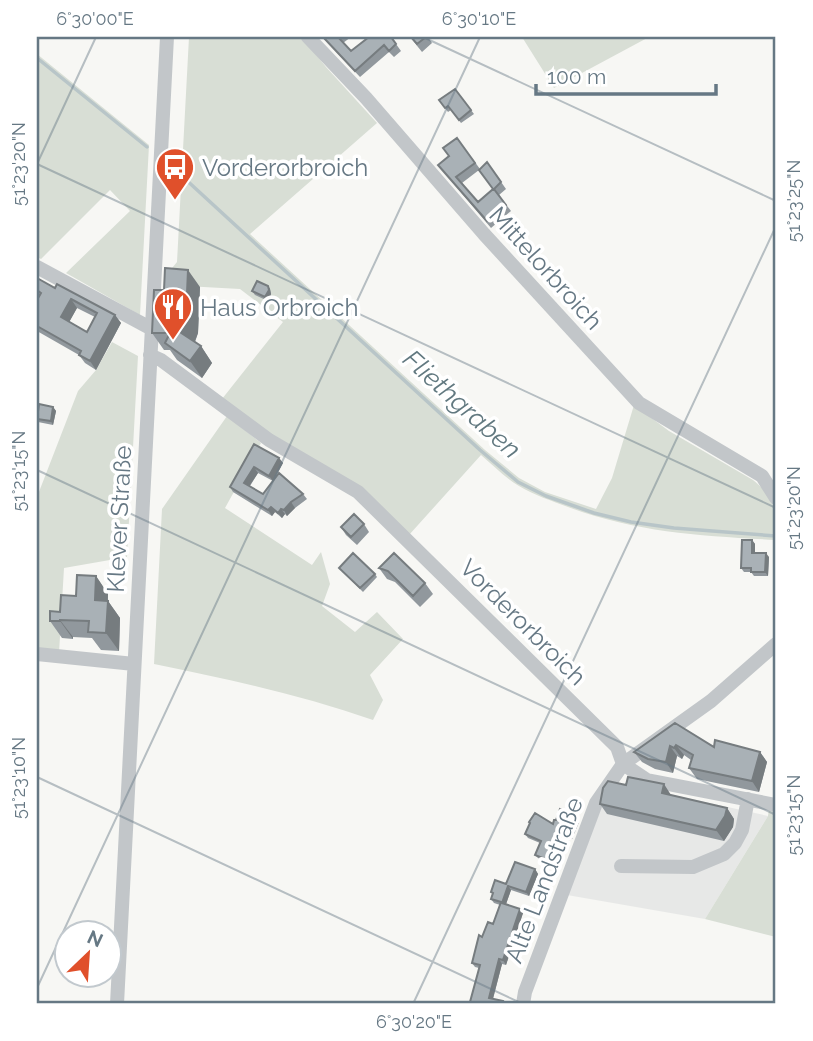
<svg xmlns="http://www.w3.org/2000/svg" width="813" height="1041" viewBox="0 0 813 1041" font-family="Raleway,sans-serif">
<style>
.built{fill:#e7e8e7}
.green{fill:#d8ded5}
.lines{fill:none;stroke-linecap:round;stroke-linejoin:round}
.stream{stroke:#b8c5c8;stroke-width:3.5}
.minor{stroke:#c2c6c9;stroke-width:14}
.wall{fill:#91989d;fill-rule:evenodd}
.shaded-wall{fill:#767c7f}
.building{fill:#a9b1b6;stroke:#767c7f;stroke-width:2;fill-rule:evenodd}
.ticks{fill:none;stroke:#667884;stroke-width:2;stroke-opacity:0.45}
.labels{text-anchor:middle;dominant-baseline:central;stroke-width:7;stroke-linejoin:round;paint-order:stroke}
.poi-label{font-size:24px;fill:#667884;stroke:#fff;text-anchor:start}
.street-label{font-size:24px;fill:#667884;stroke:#fff}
.water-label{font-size:26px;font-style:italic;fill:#627980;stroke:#fff}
.neatline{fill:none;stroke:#667884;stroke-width:2.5}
.ticks-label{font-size:18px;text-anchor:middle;fill:#667884}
</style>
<rect width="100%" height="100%" fill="#f7f7f4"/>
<!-- built -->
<path class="built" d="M623,784l145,32 -63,103 -138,-24 41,-104h14z"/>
<!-- green -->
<path class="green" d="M189,37h113l24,30 51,56 -127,111 235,216 34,28 26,14 51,17 16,-31 22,-73 35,26 84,49c6,5 13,11 17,17 5,10 6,32 6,43 -73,-4 -138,-7 -208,-33 -16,-6 -34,-12 -49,-21 -14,-8 -26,-21 -38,-31l-72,80 -142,-102 -45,-34 61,-77 -43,-33 -73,-4 1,-12 9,-11z
M522,37h127l-95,51z
M37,54l112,91 -9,170 -74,-42 64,-62 -20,-21 -69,69 -4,-2z
M112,342l26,14 -11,201 -63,11 -5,85 -22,-3v-153l41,-106 18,-21z
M227,416l34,27 -36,65 87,57 9,-13 9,32 -8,22 33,26 22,-20 26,27 -33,36 13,25 -10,20c-72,-25 -146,-41 -219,-56l8,-155z
M769,808l7,1v67l-2,6 2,1v54l-71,-18 63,-103z"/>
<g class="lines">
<!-- stream -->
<path class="stream" d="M37,58l110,89
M183,177l297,273 38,32 28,14 48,17 37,9 43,6 102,8"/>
<!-- minor -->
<path class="minor" d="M308,37l58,61 118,136 155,169 123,73 14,22
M37,267l115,62
M150,355l11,5 108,80 89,52 259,255 6,17 24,16 129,25
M37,654l97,10
M621,866l72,1 31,-13 11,-11 7,-13 6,-31
M117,1004l50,-967
M523,1004l2,-12 71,-189 27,-39 88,-63 65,-57"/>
</g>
<!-- wall -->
<path class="wall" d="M322,37h29l-8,6 8,8 40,-14 10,14 -7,6 -5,-5 -29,25z
M410,37h18l4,6 -10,9z
M455,89l19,25 -13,9 -10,-13 -3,2 -9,-12z
M457,138l23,31 7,-7 19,27 -7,6 12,16 -20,17 -53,-63 11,-9zM479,170l14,19 -15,13 -16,-19z
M37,278l18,10 60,27 6,8 -25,47 -11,-7 -6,-8 -42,-24v-31l2,-3 -2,-1zM77,308l18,9 -8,15 -18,-10z
M268,286l2,3 1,5 -3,7 -13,-6 -3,-4z
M200,287l-2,46 -3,9 6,4 11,17 -10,15 -25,-18 -7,-10h-6l-12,-17 12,-43z
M53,407l3,4 -3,14 -15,-3 -1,-2v-7z
M254,444l25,14 4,5 -8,15 28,16 4,5 -12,9 -8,8 -2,-2 -3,4 -7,-6 -3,4 -39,-24 -3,-5zM258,473l15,8 -10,13 -13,-8z
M364,524l5,8 -12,13 -11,-10 -5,-8z
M752,540l3,4v9l14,4 -1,19h-14l-3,-4h-7l-3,-4z
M339,568l36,6 2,3 -14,15z
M379,568l46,15 8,11 -13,13 -25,-25 -8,-3z
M96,576l12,18v7l12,17 -1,33 -18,-1 -9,-12 -19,-1v2l-11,-1 -12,-17z
M675,723l39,24 46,5 7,10 -8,30 -62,-13 -8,-11 2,-8 -7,-5 -2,4 -5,-3 -4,17 -18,-4 -13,-7 -8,-10z
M671,795l56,13 7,11 -1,8 -9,14 -117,-27 -7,-10z
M575,817l4,5 -7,17 -7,-2 -12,28 -15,-7 -3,-3 5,-12 -12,-5 -3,-4 28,-10 3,-4z
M535,869l3,5 -9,22 -18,-6 -5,14 17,9 -17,52 -4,-1 -9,35 12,5h-34l-1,-2 9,-34 -4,-1 -3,-4 10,-26 11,-13 7,-19 -6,-2 -3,-4 2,-5 -2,-2z"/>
<!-- shaded-wall -->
<path class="shaded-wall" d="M188,270l12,17 -2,46 -6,16 -12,-17z
M268,286l2,3 1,5 -3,7 -3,-4z
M71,299l6,9 -10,18 -6,-9z
M115,315l6,8 -25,47 -6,-9z
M201,346l11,17 -10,15 -12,-17z
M53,407l3,4 -3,14 -2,-4z
M279,458l4,5 -10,18 -4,-5z
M254,467l4,6 -10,15 -4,-5z
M291,502l4,6 -8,8 -3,-6z
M271,507l4,5 -3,4 -4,-6z
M281,509l4,5 -3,4 -4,-5z
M752,540l3,4v12l-3,-3z
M766,553l3,4 -1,19 -3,-4z
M96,576l12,18 -1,24 -12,-18z
M108,601l12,17 -1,33 -13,-18z
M60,620l13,17v2l-13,-18z
M676,745l8,10 -2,4 -8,-11z
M670,746l7,10 -4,17 -7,-11z
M760,752l7,10 -8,30 -7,-11z
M664,784l7,11 -9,-2z
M727,808l7,11 -1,8 -9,14 -8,-11z
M576,818l3,4 -7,17 -3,-3z
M562,833l3,4 -12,28 -3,-4z
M535,869l3,5 -9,22 -3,-4z
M508,886l3,4 -6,17 -3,-4z
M520,909l3,4 -17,52 -3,-5z
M499,959l3,5 -10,38 -3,-4z"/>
<!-- building -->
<path class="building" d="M323,37h15l13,14 18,-14h22l5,7 -7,7 -5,-6 -29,26z
M411,37h15l-9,7z
M455,89l16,21 -12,10 -11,-14 -3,2 -6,-8z
M457,138l18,25 -19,14 22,25 15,-13 -14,-19 8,-8 14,20 -7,7 12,16 -19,16 -49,-56 11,-9 -6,-8z
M165,268l23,2 -2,46 -6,16 21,14 -11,15 -25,-18 5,-10h-18l2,-43h10z
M37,278l18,10 2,-4 58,31 -25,46 -11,-6 2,-4 -44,-25v-26l4,-7 -4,-3zM71,299l26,14 -10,19 -26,-15z
M257,281l11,5 1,4 -4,7 -13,-6z
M39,404l14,3 -2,14 -14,-2z
M254,444l25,14 -10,18 -15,-9 -10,16 19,11 16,-21 24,21 -12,8 -7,8 -3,-1 -3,4 -7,-6 -3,3 -38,-23z
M354,514l10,10 -13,13 -10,-10z
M742,540h10v13h14l-1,19h-14v-4h-10z
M353,553l22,21 -15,14 -21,-20z
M394,553l31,30 -12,13 -25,-25 -9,-3z
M77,575l19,1 -1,24 13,1 -2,32 -18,-1 1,-11 -29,-1v1h-10v-10l10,1 1,-17 15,1z
M675,723l39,24 1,-7 45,12 -8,29 -63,-13 4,-13 -17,-10 -2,3 -4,-2 -4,16 -18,-3 -14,-7z
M628,777l36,7 -2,9 65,15 -2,8 -9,14 -116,-26 3,-16 5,-7 18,4z
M560,809l13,4 -2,4 5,1 -7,18 -7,-3 -12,28 -15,-6 6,-14 -16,-7 5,-11 -1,-1 6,-9 18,11 1,-4h2z
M515,862l20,7 -9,23 -18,-6 -6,17 18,6 -17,51 -4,-1 -10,39 14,3 -1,3h-30v-1l-2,-1 10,-37 -8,-2 7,-28 3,2 6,-15 5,2 8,-22 -10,-3 2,-6 -2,-1 4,-12 11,4z"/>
<!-- ticks -->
<path class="ticks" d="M423,37l353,164M37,164l59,-127M37,164l739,344M37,470l739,345M37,777l486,227M37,988l443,-951M413,1004l363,-778"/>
<!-- icons -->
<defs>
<g id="bus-pin" transform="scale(2.0125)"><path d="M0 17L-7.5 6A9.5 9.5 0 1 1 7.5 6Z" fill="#e0502b" stroke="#fff"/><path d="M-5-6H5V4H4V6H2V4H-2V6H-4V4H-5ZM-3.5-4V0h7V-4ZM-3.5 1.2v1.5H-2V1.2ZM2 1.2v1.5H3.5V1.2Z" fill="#fff"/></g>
<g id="restaurant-pin" transform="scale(2.0125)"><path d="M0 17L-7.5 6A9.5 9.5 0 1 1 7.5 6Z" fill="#e0502b" stroke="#fff"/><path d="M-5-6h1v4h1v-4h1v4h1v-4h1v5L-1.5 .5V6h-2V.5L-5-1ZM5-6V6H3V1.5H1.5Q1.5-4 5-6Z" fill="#fff"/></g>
</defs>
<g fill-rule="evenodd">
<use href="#bus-pin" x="175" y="167"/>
<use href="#restaurant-pin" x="173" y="307"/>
</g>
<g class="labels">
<!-- poi labels -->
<g class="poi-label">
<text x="202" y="167">Vorderorbroich</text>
<text x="200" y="307">Haus Orbroich</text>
</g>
<!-- street labels -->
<g class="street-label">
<text transform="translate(546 268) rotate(48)">Mittelorbroich</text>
<text transform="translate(119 519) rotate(-87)">Klever Straße</text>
<text transform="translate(523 622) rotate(45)">Vorderorbroich</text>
<text transform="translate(544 880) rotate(-69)">Alte Landstraße</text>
</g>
<!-- water labels -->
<g class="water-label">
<text transform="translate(462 404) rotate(42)">Fliethgraben</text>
</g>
</g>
<!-- border -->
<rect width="813" height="1041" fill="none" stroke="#ffffff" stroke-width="77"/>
<!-- north arrow -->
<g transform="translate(88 954) rotate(25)"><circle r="33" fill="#ffffff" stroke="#c2c9ce" stroke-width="2"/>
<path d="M0-5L12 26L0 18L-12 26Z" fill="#e0502b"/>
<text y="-10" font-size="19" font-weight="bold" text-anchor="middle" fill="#667884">N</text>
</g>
<!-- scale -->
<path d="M536 84v10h180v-10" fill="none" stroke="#667884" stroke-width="3.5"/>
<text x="547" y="84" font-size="21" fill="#667884" stroke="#ffffff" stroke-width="5" paint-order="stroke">100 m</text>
<rect x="38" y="38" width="736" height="964" class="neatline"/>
<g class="ticks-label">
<text x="95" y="25">6°30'00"E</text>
<text x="479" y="25">6°30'10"E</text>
<text transform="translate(19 164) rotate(-90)" y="6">51°23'20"N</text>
<text transform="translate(794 201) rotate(-90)" y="6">51°23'25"N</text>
<text transform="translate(19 471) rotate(-90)" y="6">51°23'15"N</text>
<text transform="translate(794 508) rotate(-90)" y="6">51°23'20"N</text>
<text transform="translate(19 778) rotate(-90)" y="6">51°23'10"N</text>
<text transform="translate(794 815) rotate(-90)" y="6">51°23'15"N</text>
<text x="414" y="1028">6°30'20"E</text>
</g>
</svg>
